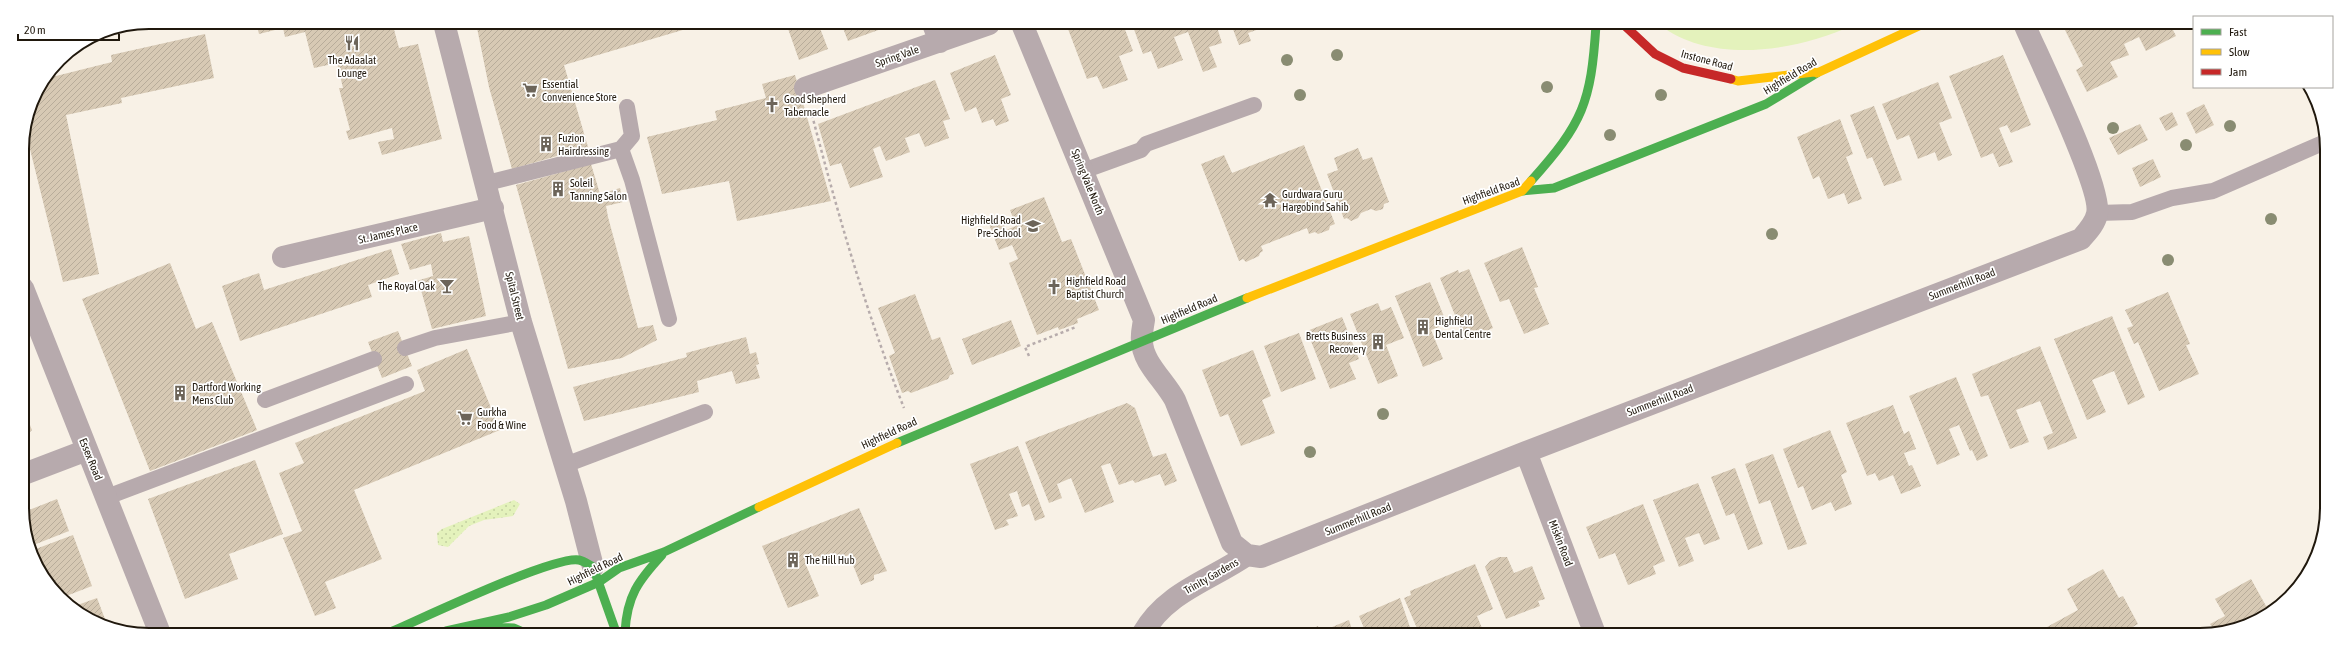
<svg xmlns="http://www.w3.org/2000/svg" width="2349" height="657" viewBox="0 0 2349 657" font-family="'Asap Condensed',sans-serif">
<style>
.grass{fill:#e4f2bc}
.garden{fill:url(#garden-dots)}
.building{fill:url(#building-hatch)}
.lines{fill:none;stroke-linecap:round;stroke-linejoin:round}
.path{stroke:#b7acac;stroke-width:2.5;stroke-dasharray:3 3;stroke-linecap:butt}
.lane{stroke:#b7aaad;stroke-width:16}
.street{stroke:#b7aaad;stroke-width:22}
.fast{stroke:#4caf50;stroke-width:9}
.slow{stroke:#ffc107;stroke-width:9}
.jam{stroke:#c62828;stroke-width:9}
.tree{fill:#898c72}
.labels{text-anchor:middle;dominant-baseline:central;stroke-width:3.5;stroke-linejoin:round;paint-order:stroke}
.street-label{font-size:11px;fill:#20180d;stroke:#fff}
.poi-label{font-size:11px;fill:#20180d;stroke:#fff;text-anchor:start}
.rim{fill:none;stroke:#20180d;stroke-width:2}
</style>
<defs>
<pattern id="garden-dots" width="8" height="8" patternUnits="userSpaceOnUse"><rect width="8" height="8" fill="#e4f2bc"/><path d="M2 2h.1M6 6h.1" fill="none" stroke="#c3cfa0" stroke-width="1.8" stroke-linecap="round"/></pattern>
<pattern id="building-hatch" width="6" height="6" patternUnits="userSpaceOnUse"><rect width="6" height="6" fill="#d7c9b4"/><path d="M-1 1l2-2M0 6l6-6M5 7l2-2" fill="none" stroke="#b8ac9a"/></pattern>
</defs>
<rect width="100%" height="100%" fill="#f8f1e6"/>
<!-- grass -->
<path class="grass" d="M1660,25h193c-55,26 -142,40 -193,0z"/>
<!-- garden -->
<path class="garden" d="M514,500l6,4 -7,12 -29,4 -15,6 -21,21 -10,-2 -1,-12 5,-4z"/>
<!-- building -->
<path class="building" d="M256,22h136l7,26 19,-4 24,95 -60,16 -4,-13 16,-3 -2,-11 -43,12 -3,-9 4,-1 -11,-42h4l-6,-25 -23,5 -9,-36 -20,5 -2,-9 -24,6z
M476,23h227v1l-139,41 24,82 -76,22 -23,-82z
M786,23h32l10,26 -29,11z
M841,23l54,1 -47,17z
M1082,24h41l10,27 -14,5 9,24 -25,9 -6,-13 -10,3 -19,-50z
M1132,24h84l6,19 -13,4 8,20 -14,5 -15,-40 -14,5 9,23 -25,9 -7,-18 -8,3z
M1231,24h30l1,4 -14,5 3,8 -12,4z
M2063,26h108l5,10 -30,15 -7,-14 -15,7 5,11 -19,7 8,15 -31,15 -11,-22 7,-4z
M205,34l9,44 -93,20 1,5 -56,12 33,159 -36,8 -38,-153 7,-29 16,-24v2l64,-16 -1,-7z
M995,55l16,40 -10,4 8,22 -13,5 -3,-7 -11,4 -6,-16 -11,5 -15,-39z
M2003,55l28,70 -20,8 -4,-8 -8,3 14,34 -14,5 -6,-14 -12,5 -32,-82z
M795,75l36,126 -94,20 -8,-40 -67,13 -15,-57 70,-17 -2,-9 51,-13 -4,-14z
M935,80l15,39 -7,2 6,17 -24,9 -6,-14 -14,5 5,14 -24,9 -6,-15 -7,3 10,28 -33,11 -9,-25 -11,3 -12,-42z
M1938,82l14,36 -13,5 13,32 -14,6 -3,-9 -17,7 -9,-24 -12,5 -15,-36z
M2204,104l10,21 -18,9 -10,-21z
M1874,106l28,74 -18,6 -12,-29 -5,2 -17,-44z
M2172,112l6,13 -12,6 -7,-13z
M1840,119l13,35 -7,3 16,42 -14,5 -4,-11 -16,6 -9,-23 -6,3 -16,-42z
M2140,124l8,16 -30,15 -9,-17z
M1304,145l31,79 -5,2 -1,4 -11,4 -3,-2 -6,2 -2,-6 -46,18 2,5 -3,2 -1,3 -13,6 -3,-3 -4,2 -38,-97 23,-9 8,18z
M1358,148l5,12 9,-3 17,45 -5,2 -1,5 -7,2 -5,-2 -10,4 -3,5 -7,3 -4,-3 -3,1 -17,-45 11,-4 -4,-12z
M2153,159l8,18 -21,10 -8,-19z
M591,164l9,30 20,-6 3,14 -17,4 2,11 30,111 15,-3 4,15 -35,18 -54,11 -52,-184z
M1044,197l18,45 9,-3 28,71 -22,9 1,4 -19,7 -1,-3 -21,8 -28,-72 9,-4 -6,-14 -13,5 -10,-26 13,-5 4,11 10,-4 -6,-16z
M441,233l2,9 26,-6 17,80 -54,13 -11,-39 -5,1 -3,-9 20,-6 -2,-12 -21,6 -9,-26z
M1522,247l16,40 -4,1 15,36 -25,10 -15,-35 -9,3 -16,-39z
M391,249l8,25 -31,11 4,12 -132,44 -18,-55 37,-13 5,17z
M170,263l26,66 16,-7 45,108 -107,41 -68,-172z
M1469,269l24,59 -28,12 -25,-62 18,-8 1,3z
M1430,282l17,42 -16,6 12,29 -20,8 -28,-71z
M2168,292l22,52 -4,1 13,29 -40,17 -21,-49 -4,2 -7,-16 6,-2 -8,-16z
M915,294l17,46 8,-3 14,37 -4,1 -2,4 -8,3 -29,11 -3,-2 -6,2 -13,-37 6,-3 -17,-45z
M1378,303l3,8 10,-4 13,31 -18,7 12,31 -20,8 -28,-70z
M2112,316l33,81 -17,8 -14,-34 -22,9 14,32 -19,8 -33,-81z
M1342,317l17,42 -10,4 7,16 -26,10 -23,-58z
M1011,320l10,26 -49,19 -10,-26z
M398,331l14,35 -30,12 -14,-36z
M1299,333l17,46 -35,13 -17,-46z
M746,337l4,17 6,-2 3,12 -3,1 4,13 -24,6 -4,-13 -35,10 2,11 -115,29 -11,-34 114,-30 -1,-4z
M2040,346l37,92 -29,12 -5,-13 10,-4 -13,-32 -24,9 13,32 -19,7 -22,-54 -7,2 -9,-23z
M467,349l33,81 -146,60 28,69 -57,23 11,26 -21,8 -32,-78 19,-7 -23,-58 25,-10 -9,-20 130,-52 -8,-21z
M1253,350l18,46 -9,4 13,33 -34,13 -13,-32 -8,3 -18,-47z
M1956,377l32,79 -11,5 -5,-11 -2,1 -11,-26 -10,4 11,26 -23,10 -28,-69z
M1127,403l8,5 18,49 13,-4 11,28 -12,5 -5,-12 -25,9 -2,-3 -14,5 -9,-22 -9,3 13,36 -29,11 -14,-35 -14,6 5,14 -13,5 -24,-61z
M1893,405l11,29 5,-3 7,18 -12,4 5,13 3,-1 9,21 -20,8 -8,-19 -14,6 -4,-8 -8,3 -21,-53z
M24,411l8,19 -8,8z
M1830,430l17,42 -6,3 11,29 -17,7 -4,-9 -19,8 -9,-24 -5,2 -15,-39z
M1018,446l27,71 -10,4 -6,-17 -7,3 -5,-16 -8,3 9,22 -12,4 3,5 -14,5 -25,-66z
M1773,454l34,90 -19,6 -18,-50 -11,4 -14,-40z
M255,460l28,74 -54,20 9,25 -53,20 -37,-100z
M1735,468l28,76 -15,6 -14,-37 -8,3 -15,-39z
M1698,483l22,56 -16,6 -5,-12 -14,5 9,23 -15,6 -26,-67z
M57,499l12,32 -38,15 -7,-13v-21z
M1643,504l22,57 -12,5 3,8 -28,11 -13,-32 -16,6 -13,-32z
M859,508l28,63 -13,4v5l-13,5 -12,-30 -22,8 -2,-6 -19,8 13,31 -31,12 -26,-62z
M73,535l19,51 -31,12 -7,-6 -21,-42z
M1499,557h8l7,16 18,-7 13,33 -7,2 2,5 -34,13 -21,-52 5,-6z
M1475,564l18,45 -16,7 7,17h-65l-15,-35 7,-3 -1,-4z
M2103,569l16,29 4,-2 15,28 -11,6 2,5 -78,-1 -4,-7 31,-17 -11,-21z
M2251,579l15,27 3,-1 3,6 -23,14 -41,10h-9l13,-8 -2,-3 15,-8 -10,-17z
M97,598l11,29 -23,-9 -13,-11z
M1400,598l12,35h-46l-7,-17z
M1349,620l4,13h-52l17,-7 2,6z"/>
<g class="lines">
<!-- path -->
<path class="path" d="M812,115c26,100 54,197 92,293
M1029,356l-4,-9 51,-20"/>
<!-- lane -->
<path class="lane" d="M621,149l11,31 37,139
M1083,171l58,-21 5,-6 108,-39
M487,183l134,-34 11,-13 -5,-29
M2098,213l34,-1 40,-14 41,-7 112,-49
M405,348l30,-10 86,-16
M265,400l109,-41
M565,465l140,-53
M107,497l299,-113"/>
<!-- street -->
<path class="street" d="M444,23l77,299 55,179 17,66
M933,24l7,18
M1022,24l122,296c-1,7 -3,14 -2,21 0,21 23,40 33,59l57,143 15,12 14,2 265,-105 555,-213c6,-7 14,-15 16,-25 6,-25 -59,-158 -72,-188
M805,88l184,-64
M283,257l210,-49
M23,288l136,343
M1526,452l69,182
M24,474l63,-24
M1143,633c23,-41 68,-53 104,-78"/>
<!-- fast -->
<path class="fast" d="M1531,181c52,-58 60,-78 65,-156
M1522,191l32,-3 212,-84 51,-31
M897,443l350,-145
M489,627l25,1 9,4
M393,631c30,-13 162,-76 186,-71 5,1 10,5 14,7l23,65
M446,631l63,-14 37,-12 53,-23 20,-14 45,-16 95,-45
M625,632c2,-36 13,-51 37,-77"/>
<!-- slow -->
<path class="slow" d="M1817,73l102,-47
M1731,79l7,2 76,-9
M1247,298l275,-107 9,-10
M759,507l138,-64"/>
<!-- jam -->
<path class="jam" d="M1624,25l31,29 28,14 48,11"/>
</g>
<!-- trees -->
<g class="tree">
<circle cx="1337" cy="55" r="6"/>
<circle cx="1287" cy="60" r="6"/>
<circle cx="1547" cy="87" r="6"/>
<circle cx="1300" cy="95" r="6"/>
<circle cx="1661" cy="95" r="6"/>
<circle cx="2230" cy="126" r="6"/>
<circle cx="2113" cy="128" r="6"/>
<circle cx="1610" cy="135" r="6"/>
<circle cx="2186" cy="145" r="6"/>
<circle cx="2271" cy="219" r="6"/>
<circle cx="1772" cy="234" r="6"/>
<circle cx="2168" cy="260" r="6"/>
<circle cx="1383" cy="414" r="6"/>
<circle cx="1310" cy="452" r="6"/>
</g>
<!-- icons -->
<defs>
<g id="restaurant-bare" transform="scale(1.2)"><path d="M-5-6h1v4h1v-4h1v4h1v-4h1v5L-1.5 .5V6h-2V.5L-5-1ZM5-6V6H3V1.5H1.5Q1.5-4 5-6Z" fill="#6c6459" stroke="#fff" stroke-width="2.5" paint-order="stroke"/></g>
<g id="supermarket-bare" transform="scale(1.2)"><path d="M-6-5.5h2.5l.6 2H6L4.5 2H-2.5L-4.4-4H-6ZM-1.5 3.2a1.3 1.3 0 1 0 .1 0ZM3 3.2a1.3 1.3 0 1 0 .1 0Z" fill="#6c6459" stroke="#fff" stroke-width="2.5" paint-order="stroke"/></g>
<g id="church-bare" transform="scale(1.2)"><path d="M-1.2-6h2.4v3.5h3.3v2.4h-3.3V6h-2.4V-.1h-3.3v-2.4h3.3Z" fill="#6c6459" stroke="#fff" stroke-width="2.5" paint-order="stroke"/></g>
<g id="building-bare" transform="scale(1.2)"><path d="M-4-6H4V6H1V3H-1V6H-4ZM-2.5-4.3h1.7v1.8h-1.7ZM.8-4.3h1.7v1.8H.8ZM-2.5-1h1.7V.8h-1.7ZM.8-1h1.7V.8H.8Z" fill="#6c6459" stroke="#fff" stroke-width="2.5" paint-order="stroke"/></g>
<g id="temple-bare" transform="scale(1.2)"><path d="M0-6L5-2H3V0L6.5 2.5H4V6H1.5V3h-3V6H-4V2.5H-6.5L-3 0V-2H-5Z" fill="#6c6459" stroke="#fff" stroke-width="2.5" paint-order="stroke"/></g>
<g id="school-bare" transform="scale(1.2)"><path d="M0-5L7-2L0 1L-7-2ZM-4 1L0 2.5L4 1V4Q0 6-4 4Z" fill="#6c6459" stroke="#fff" stroke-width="2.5" paint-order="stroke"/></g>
<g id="bar-bare" transform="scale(1.2)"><path d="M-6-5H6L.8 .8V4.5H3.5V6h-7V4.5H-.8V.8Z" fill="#6c6459" stroke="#fff" stroke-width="2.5" paint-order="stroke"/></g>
</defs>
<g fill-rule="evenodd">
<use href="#restaurant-bare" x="352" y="43"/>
<use href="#supermarket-bare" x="530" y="90"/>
<use href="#church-bare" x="772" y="105"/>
<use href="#building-bare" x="546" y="144"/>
<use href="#building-bare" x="558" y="189"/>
<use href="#temple-bare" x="1270" y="200"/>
<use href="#school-bare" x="1033" y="226"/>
<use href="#bar-bare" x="447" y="286"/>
<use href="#church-bare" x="1054" y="287"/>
<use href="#building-bare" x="1423" y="327"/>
<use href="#building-bare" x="1378" y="342"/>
<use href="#building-bare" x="180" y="393"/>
<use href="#supermarket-bare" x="465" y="418"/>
<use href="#building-bare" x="793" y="560"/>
</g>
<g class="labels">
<!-- street labels -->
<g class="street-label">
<text transform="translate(897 56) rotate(-19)">Spring Vale</text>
<text transform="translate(1707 60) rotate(15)">Instone Road</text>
<text transform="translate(1790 76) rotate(-31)">Highfield Road</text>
<text transform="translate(1088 182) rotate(68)">Spring Vale North</text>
<text transform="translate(1491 191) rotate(-20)">Highfield Road</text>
<text transform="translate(388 233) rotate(-13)">St. James Place</text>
<text transform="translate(1962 284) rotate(-21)">Summerhill Road</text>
<text transform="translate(515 296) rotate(76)">Spital Street</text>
<text transform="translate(1189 309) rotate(-23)">Highfield Road</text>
<text transform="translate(1660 400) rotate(-21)">Summerhill Road</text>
<text transform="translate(889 433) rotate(-25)">Highfield Road</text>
<text transform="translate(91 459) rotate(68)">Essex Road</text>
<text transform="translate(1358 519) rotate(-22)">Summerhill Road</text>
<text transform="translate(1561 543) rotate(69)">Miskin Road</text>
<text transform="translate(595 569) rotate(-26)">Highfield Road</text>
<text transform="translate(1211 576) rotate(-30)">Trinity Gardens</text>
</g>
<!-- poi labels -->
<g class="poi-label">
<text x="352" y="60" text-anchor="middle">The Adaalat<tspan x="352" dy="13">Lounge</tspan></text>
<text x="542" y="84">Essential<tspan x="542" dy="13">Convenience Store</tspan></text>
<text x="784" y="99">Good Shepherd<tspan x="784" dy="13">Tabernacle</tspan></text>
<text x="558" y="138">Fuzion<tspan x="558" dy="13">Hairdressing</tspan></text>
<text x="570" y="183">Soleil<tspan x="570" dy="13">Tanning Salon</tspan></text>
<text x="1282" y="194">Gurdwara Guru<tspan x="1282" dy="13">Hargobind Sahib</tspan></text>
<text x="1021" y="220" text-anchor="end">Highfield Road<tspan x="1021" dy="13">Pre-School</tspan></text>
<text x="1066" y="281">Highfield Road<tspan x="1066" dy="13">Baptist Church</tspan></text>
<text x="435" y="286" text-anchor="end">The Royal Oak</text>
<text x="1435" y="321">Highfield<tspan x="1435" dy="13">Dental Centre</tspan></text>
<text x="1366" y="336" text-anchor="end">Bretts Business<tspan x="1366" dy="13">Recovery</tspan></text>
<text x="192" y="387">Dartford Working<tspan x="192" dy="13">Mens Club</tspan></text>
<text x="477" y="412">Gurkha<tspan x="477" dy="13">Food &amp; Wine</tspan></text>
<text x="805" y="560">The Hill Hub</text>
</g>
</g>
<!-- crop -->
<path d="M0 0H2349V657H0ZM149 29H2200A120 120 0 0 1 2320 149V508A120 120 0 0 1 2200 628H149A120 120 0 0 1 29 508V149A120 120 0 0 1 149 29Z" fill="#fff" fill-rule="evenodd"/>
<path class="rim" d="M149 29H2200A120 120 0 0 1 2320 149V508A120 120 0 0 1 2200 628H149A120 120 0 0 1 29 508V149A120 120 0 0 1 149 29Z"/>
<!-- legend -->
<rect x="2193" y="16" width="140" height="72" fill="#ffffff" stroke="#a6a39e"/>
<rect x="2201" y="29" width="20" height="6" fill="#4caf50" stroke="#a6a39e"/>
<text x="2229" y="36" font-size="12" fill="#20180d">Fast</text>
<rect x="2201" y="49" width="20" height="6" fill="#ffc107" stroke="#a6a39e"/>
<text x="2229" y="56" font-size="12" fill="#20180d">Slow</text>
<rect x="2201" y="69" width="20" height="6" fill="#c62828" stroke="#a6a39e"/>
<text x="2229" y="76" font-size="12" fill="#20180d">Jam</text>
<!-- scale -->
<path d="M18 34v6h101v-6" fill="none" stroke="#20180d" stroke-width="2"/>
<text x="24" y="34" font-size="12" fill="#20180d" stroke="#ffffff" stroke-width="3" paint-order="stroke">20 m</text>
</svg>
